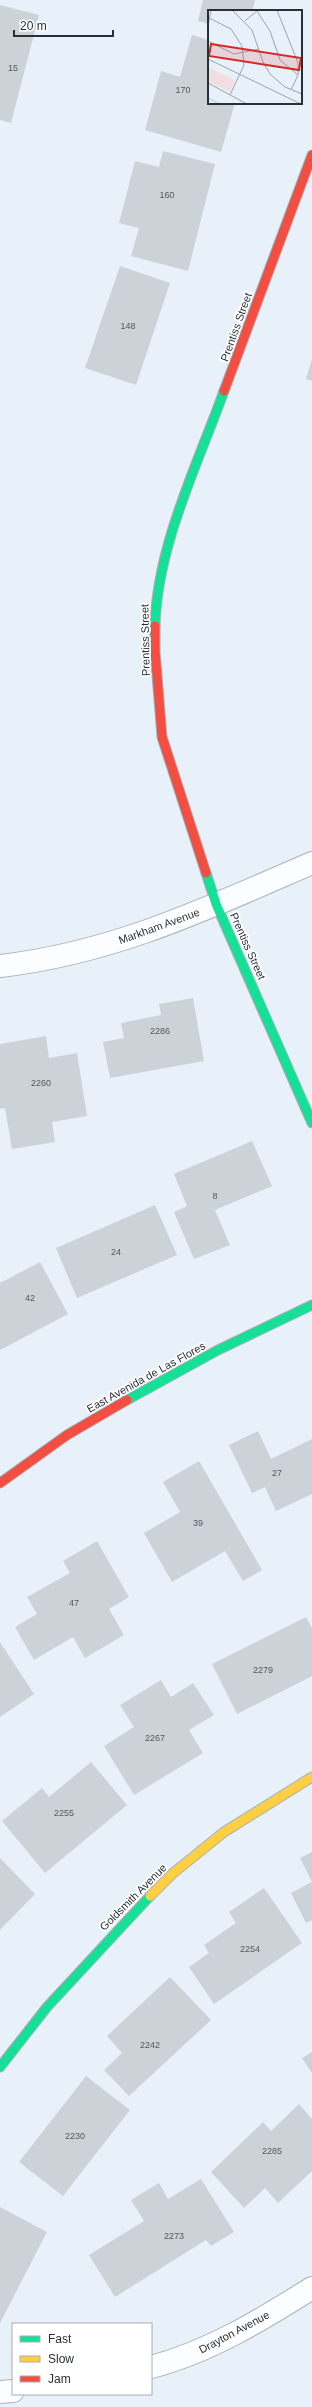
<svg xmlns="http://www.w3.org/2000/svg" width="312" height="2407" viewBox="0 0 312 2407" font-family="Helvetica,sans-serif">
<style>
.building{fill:#cbd3d9}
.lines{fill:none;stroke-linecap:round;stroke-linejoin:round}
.street-casing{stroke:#aab2b8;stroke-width:24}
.fast-casing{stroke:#aab2b8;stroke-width:11}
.slow-casing{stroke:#aab2b8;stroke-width:11}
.jam-casing{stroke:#aab2b8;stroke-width:11}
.street{stroke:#fcfdfe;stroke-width:22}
.fast{stroke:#16e098;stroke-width:9}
.slow{stroke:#ffcf43;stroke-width:9}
.jam{stroke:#f24e42;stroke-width:9}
.labels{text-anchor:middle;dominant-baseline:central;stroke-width:3.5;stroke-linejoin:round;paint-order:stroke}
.number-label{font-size:9px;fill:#51595f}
.street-label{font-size:11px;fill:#283036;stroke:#fff}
.inset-river{fill:none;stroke:#c4e0f7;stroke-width:2}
.inset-road{fill:none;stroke:#9ba4ab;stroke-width:1}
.view{fill:#d62828;fill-opacity:0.15;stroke:#d62828;stroke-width:2}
.inset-edge{fill:none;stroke:#283036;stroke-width:2}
</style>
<rect width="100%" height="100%" fill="#e8f1f9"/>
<!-- building -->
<path class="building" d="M203,0h52l-3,11h-43v13l-11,-3z
M0,5l39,10 -28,108 -11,-3z
M192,35l17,5v63h26l-14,49 -76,-22 16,-59 19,6z
M163,151l52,13 -27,107 -57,-15 8,-28 -20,-5 16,-62 24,6z
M120,266l50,17 -34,102 -51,-17z
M312,359v22l-6,-2z
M193,998l11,63 -94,17 -7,-36 21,-4 -3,-15 40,-8 -2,-11z
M46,1036l3,22 28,-5 10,63 -35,6 3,20 -43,7 -7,-41 -5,1v-65z
M252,1141l20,45 -57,24 15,35 -36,14 -20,-47 13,-6 -13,-32z
M155,1205l22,50 -100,43 -21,-50z
M40,1262l28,52 -68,36v-67z
M258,1431l13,28 41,-20v55l-36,17 -11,-24 -13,6 -23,-48z
M199,1461l63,109 -19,11 -18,-30 -53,31 -28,-49 36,-21 -17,-30z
M97,1541l32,56 -20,12 15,26 -39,23 -12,-21 -39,23 -19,-33 22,-13 -10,-17 43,-24 -7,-12z
M306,1617l6,11v48l-75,38 -25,-50z
M0,1642l34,52 -34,23z
M161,1680l10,17 22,-14 21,32 -25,15 14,23 -69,42 -30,-49 30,-19 -14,-22z
M91,1762l36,43 -82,68 -43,-52 40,-33 7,9z
M312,1852v68l-6,3 -15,-30 21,-11 -12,-24z
M0,1858l35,36 -35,36z
M264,1888l38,55 -88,61 -25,-37 20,-14 -5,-8 32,-22 -7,-11z
M170,1977l41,43 -82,76 -25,-26 18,-17 -15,-17z
M312,2052v21l-10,-15z
M86,2076l44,34 -67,86 -44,-34z
M299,2104l13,15v52l-34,32 -13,-15 -21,20 -33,-36 52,-50 8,9z
M201,2179l33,53 -23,14 -5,-6 -91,57 -26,-42 55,-34 -13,-21 28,-17 9,16z
M0,2207l47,25 -47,91z"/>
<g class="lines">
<!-- street casing -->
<g class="street-casing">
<path id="street" d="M0,966c114,-13 208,-58 312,-103
M151,2367c58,-15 110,-47 161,-79
M0,2392l13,-1"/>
</g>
<!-- fast casing -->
<g class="fast-casing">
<path id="fast" d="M155,626c2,-80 42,-160 69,-235
M206,873l10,31 96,219
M127,1400l91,-50 94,-45
M0,2067l47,-60 103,-111"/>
</g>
<!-- slow casing -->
<g class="slow-casing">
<path id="slow" d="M150,1896l22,-22 52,-42 88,-55"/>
</g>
<!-- jam casing -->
<g class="jam-casing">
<path id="jam" d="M224,391l88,-236
M155,626v25l7,86 44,136
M0,1483l67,-48 60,-35"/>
</g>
<!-- street -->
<use href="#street" class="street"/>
<!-- fast -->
<use href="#fast" class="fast"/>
<!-- slow -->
<use href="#slow" class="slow"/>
<!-- jam -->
<use href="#jam" class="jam"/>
</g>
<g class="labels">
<!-- number labels -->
<g class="number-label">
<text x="13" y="68">15</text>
<text x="183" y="90">170</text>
<text x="167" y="195">160</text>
<text x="128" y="326">148</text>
<text x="160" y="1031">2286</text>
<text x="41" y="1083">2260</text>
<text x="215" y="1196">8</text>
<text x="116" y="1252">24</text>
<text x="30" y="1298">42</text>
<text x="277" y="1473">27</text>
<text x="198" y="1523">39</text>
<text x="74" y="1603">47</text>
<text x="263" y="1670">2279</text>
<text x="155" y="1738">2267</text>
<text x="64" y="1813">2255</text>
<text x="250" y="1949">2254</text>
<text x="150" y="2045">2242</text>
<text x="75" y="2136">2230</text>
<text x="272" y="2151">2285</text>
<text x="174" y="2236">2273</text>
</g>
<!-- street labels -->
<g class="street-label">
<text transform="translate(236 327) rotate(-70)">Prentiss Street</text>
<text transform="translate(145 640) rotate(-91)">Prentiss Street</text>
<text transform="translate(159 926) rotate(-20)">Markham Avenue</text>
<text transform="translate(248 946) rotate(66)">Prentiss Street</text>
<text transform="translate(146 1377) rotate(-29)">East Avenida de Las Flores</text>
<text transform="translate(133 1897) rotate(-45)">Goldsmith Avenue</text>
<text transform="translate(234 2332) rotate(-28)">Drayton Avenue</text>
</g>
</g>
<!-- overview -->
<g transform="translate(208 10)">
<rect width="94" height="94" fill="#e8f1f9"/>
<path d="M0,57l27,13 -5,12 -22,-10z" fill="#f2dde2"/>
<path class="inset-river" d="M0,88l11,6"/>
<path class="inset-road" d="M24,0l20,20 11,32 7,12 15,13 17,7M69,0l21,53v12l-7,15M49,1l13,20 10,29 18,15M1,8l22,11 11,17 2,19 -14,30M37,11l13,-11M0,16l3,-16M0,31l26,13 25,-5M0,49l93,45M0,73l39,21"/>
<path class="view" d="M3,34l90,14 -2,12 -90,-14z"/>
<rect width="94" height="94" class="inset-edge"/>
</g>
<!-- legend -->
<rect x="12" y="2323" width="140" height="72" fill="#ffffff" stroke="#a9acaf"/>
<rect x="20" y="2336" width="20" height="6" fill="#16e098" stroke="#a9acaf"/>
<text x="48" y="2343" font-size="12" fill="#283036">Fast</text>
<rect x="20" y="2356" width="20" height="6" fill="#ffcf43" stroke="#a9acaf"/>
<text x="48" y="2363" font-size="12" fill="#283036">Slow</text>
<rect x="20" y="2376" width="20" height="6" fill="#f24e42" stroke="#a9acaf"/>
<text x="48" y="2383" font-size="12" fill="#283036">Jam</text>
<!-- scale -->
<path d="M14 30v6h99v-6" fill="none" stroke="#283036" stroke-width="2"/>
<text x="20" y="30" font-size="12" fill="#283036" stroke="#ffffff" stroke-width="3" paint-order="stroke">20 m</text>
</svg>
